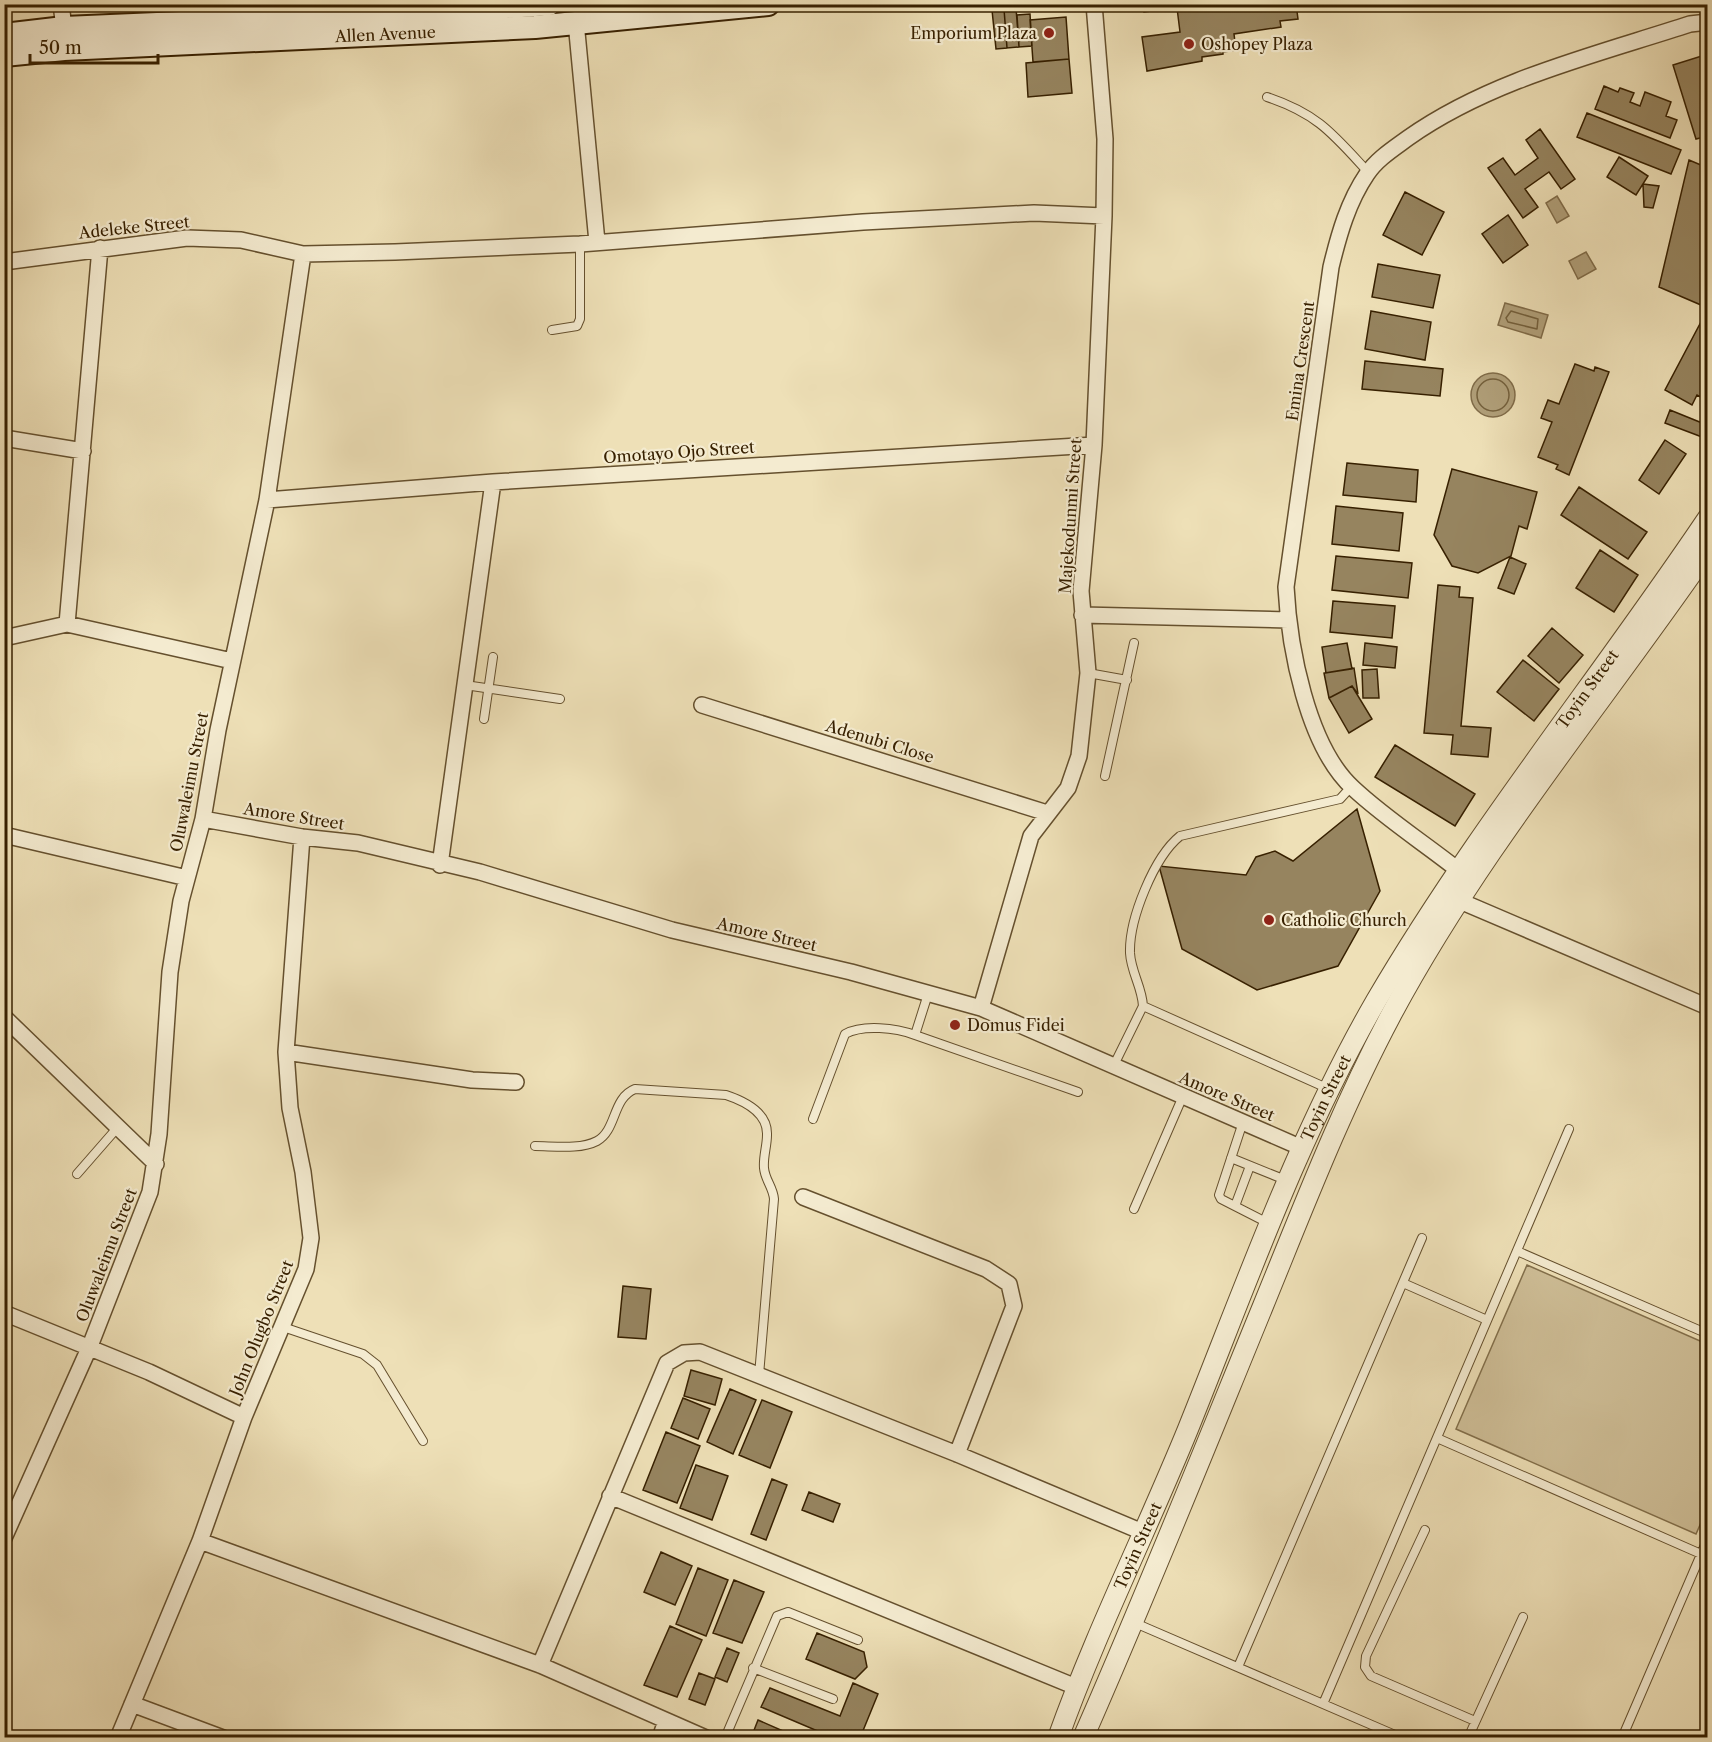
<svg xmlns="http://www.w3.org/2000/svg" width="1712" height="1742" viewBox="0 0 1712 1742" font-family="'Libre Caslon Text',serif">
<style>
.green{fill:#cfbf98;stroke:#83704c;stroke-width:1.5}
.water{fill:#b09f79;stroke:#806c49;stroke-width:1.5}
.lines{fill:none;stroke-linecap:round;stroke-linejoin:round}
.shore{stroke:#74603c;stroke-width:1.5}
.building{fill:#96845f;stroke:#372000;stroke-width:1.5}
.service-casing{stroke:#65502e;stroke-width:10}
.minor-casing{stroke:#65502e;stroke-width:18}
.tertiary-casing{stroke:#65502e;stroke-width:22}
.secondary-casing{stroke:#372000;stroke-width:26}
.service{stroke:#f4ebd0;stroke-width:8}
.minor{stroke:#f4ebd0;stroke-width:15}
.tertiary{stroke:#f4ebd0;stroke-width:20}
.secondary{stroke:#f4ebd0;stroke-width:22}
.poi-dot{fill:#8f2418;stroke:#f4ebd0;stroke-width:2}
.labels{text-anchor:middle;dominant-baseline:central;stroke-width:4.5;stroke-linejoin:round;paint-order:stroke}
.street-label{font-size:16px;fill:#372000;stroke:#f4ebd0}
.poi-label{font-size:16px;fill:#372000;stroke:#f4ebd0;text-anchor:start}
</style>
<rect width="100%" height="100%" fill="#eee0b7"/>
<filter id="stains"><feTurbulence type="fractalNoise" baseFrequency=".00333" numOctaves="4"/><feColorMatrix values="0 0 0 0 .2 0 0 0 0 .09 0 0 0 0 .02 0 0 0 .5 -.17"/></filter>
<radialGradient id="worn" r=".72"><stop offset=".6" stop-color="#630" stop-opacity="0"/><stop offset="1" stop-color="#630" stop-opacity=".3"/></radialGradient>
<!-- green -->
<path class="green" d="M1527,1265l180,79v165l-11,25 -240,-105z"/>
<!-- water -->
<path class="water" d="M1557,196l12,20 -12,7 -11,-20z
M1586,252l10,17 -18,10 -9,-18z
M1505,303l43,12 -7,23 -43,-13z
M1471 395a22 22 0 1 1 44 0a22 22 0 1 1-44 0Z"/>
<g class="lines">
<!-- shore -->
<path class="shore" d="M1511,311l27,8 -1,10 -29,-7 -2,-4z
M1477 395a16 16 0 1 1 32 0a16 16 0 1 1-32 0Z"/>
</g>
<!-- building -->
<path class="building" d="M1143,4h153l2,15 -18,2 1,6 -47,7 2,16 -13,2v2l-21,3v4l-55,10 -5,-34 38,-5 -3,-24 -33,4z
M1016,8l3,39 -12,1 -3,-39z
M1004,9l3,39 -11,1 -4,-39z
M1030,14l2,32 -13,1 -2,-32z
M1066,17l3,42 -36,3 -3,-42z
M1708,54v82l-12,3 -23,-74z
M1069,59l3,34 -44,4 -2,-34z
M1604,86l14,6 2,-4 14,5 -4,9 10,4 5,-14 26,10 -5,14 11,4 -7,18 -75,-29z
M1587,113l94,37 -10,24 -94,-37z
M1540,129l35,50 -14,10 -12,-17 -24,17 13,18 -15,11 -35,-50 15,-10 12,17 23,-17 -12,-18z
M1619,157l29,19 -12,19 -29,-18z
M1689,160l19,8v140l-49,-21z
M1643,184l16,2 -6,22 -9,-1z
M1405,192l39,20 -22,43 -39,-20z
M1508,215l20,30 -25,18 -21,-29z
M1378,264l62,11 -7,33 -61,-11z
M1371,311l60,11 -6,38 -60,-11z
M1702,320l6,3v78l-11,-6 -5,10 -27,-15z
M1365,361l78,8 -3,27 -78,-7z
M1575,364l19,7 1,-4 14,5 -40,103 -13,-6 2,-4 -20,-8 14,-35 -11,-4 7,-18 11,4z
M1670,410l37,15 -5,12 -37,-14z
M1665,440l21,14 -27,40 -20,-14z
M1347,463l71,7 -2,32 -73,-7z
M1452,469l85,23 -10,37 -8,-3 -8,30 -33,17 -26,-7 -18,-31z
M1579,487l68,45 -19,27 -67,-44z
M1336,506l67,7 -4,38 -67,-7z
M1600,550l38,25 -24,37 -38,-24z
M1336,556l76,7 -4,35 -76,-8z
M1510,557l16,7 -12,30 -16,-6z
M1438,585l22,2 -1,10 14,1 -12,128 30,2 -3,29 -37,-3 2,-19 -29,-2z
M1333,601l62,5 -3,32 -62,-6z
M1552,628l31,27 -24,28 -31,-27z
M1347,643l5,26 -26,4 -4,-26z
M1365,643l32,4 -2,21 -32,-3z
M1523,660l36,29 -25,32 -37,-29z
M1354,668l4,26 -6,-8 -23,12 -5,-25z
M1377,669l2,29h-16l-1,-28z
M1352,686l20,33 -23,14 -20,-35z
M1395,745l80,49 -20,32 -80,-49z
M1357,809l23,82 -42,75 -81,24 -75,-41 -23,-83 87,9 10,-18 19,-6 18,10z
M623,1286l28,3 -5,50 -28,-2z
M691,1370l31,9 -7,26 -31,-9z
M730,1389l26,11 -23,54 -26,-12z
M683,1398l27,11 -12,30 -27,-11z
M762,1400l30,12 -22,56 -31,-13z
M666,1432l34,14 -23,57 -34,-13z
M696,1465l32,11 -16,44 -32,-12z
M772,1479l15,6 -21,55 -15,-6z
M809,1492l31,12 -7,18 -31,-12z
M661,1552l31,14 -17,39 -31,-13z
M698,1568l30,12 -22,56 -30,-12z
M734,1580l30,12 -22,51 -29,-10z
M670,1626l32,14 -25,57 -33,-12z
M817,1633l47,19 3,15 -12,12 -49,-20z
M727,1648l12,5 -12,29 -12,-5z
M699,1673l16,6 -10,26 -16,-6z
M853,1683l25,11 -18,44h-26l-73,-31 9,-19 70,28z
M758,1720l41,18h-48z"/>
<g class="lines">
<!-- service casing -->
<g class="service-casing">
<path id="service" d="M1267,97c51,17 66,37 101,75
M552,330l25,-4 3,-7v-75
M1088,673l39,7
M465,685l95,14
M484,719l9,-62
M1105,776l29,-133
M1143,1006c-1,-19 -12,-34 -13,-53 -1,-34 24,-96 50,-117l160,-37 11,-12
M915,1035l163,57
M1113,1067l30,-61 186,83
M813,1119l32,-85c18,-10 51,-6 70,1l13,-41
M1243,1122l-24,73 2,4 49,25
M535,1146c18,0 45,4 62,-5 20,-11 15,-43 38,-52l91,6c18,6 42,18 41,40 0,11 -4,22 -3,33 1,12 9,19 10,31l-15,176
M1231,1158l57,23
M77,1174l41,-47
M1235,1206l15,-40
M1134,1209l49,-113
M1517,1251l191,83
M1403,1283l84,37
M283,1327l80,27 14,11 46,76
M1437,1438l264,116
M1425,1530l-59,126 -1,11 6,9 104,45
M1135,1623l267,115
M1238,1667l184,-429
M753,1668l80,31
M1323,1704l246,-575
M725,1738l52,-122 11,-4 70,28
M1468,1738l55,-121
M1622,1738l86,-200"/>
</g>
<!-- minor casing -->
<g class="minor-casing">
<path id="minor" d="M61,4l3,24
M576,22l21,220
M4,262l183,-24 54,2 62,14 92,-2 185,-8 283,-22 171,-9 70,3
M4,438l79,13
M267,500l226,-18 601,-37
M1082,615l206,5
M67,624l33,-376
M4,638l63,-14 165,37
M702,705l345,108
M203,819l99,18 56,6 122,29 192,58 179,42 130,36 321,140
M4,835l183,43
M440,865l53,-383
M1458,870c-34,-27 -73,-52 -105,-82 -46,-42 -64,-142 -67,-201l45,-320c8,-33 17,-65 36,-93 10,-15 26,-25 41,-36 82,-58 187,-83 282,-114l18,-2
M1460,901l248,106
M981,1008l50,-172 37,-48 11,-32 9,-83 -7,-82 13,-146 10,-229 1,-77 -11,-135
M4,1017l152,147
M286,1052l186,28 44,2
M803,1197l183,72 23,15 5,22 -57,148
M4,1313l145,59 95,45
M610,1496l466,191
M4,1538l86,-192 60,-154 9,-58 11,-162 11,-71 22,-82 15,-89 49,-230 36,-246
M200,1541l340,124 166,73
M540,1665l127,-302 17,-10 16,-1 257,102 188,79
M132,1704l91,34
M118,1738l82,-197 44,-124 62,-148 5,-31 -8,-66 -13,-64 -4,-56 16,-215
M660,1738l6,-17"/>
</g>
<!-- tertiary casing -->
<g class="tertiary-casing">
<g id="tertiary">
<path id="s1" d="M1058,1738c37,-104 88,-206 130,-309 58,-144 110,-293 188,-428 99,-169 223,-321 332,-483"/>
<path d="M1083,1738c63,-143 121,-288 180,-432 40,-98 78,-197 128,-291 89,-166 211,-311 317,-465"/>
</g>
</g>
<!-- secondary casing -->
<g class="secondary-casing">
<g id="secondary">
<path d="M4,35l60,-7 372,-16 113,-8"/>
<path id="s2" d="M4,55l60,-6 471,-22 233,-23"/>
</g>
</g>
<!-- service -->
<use href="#service" class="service"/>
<!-- minor -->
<use href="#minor" class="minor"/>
<!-- tertiary -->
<use href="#tertiary" class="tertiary"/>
<!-- secondary -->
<use href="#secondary" class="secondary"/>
</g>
<!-- markers -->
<g class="poi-dot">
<circle cx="1049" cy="33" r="6"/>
<circle cx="1189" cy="44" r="6"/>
<circle cx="1269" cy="920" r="6"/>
<circle cx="955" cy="1025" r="6"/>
</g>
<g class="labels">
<!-- street labels -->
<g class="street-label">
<text stroke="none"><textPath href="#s2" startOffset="382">Allen Avenue</textPath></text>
<text transform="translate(134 227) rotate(-6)">Adeleke Street</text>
<text transform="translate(1300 361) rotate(-82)">Emina Crescent</text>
<text transform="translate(679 452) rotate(-4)">Omotayo Ojo Street</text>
<text transform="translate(1070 516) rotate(-86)">Majekodunmi Street</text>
<text stroke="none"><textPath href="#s1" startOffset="1180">Toyin Street</textPath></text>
<text transform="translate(880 741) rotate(17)">Adenubi Close</text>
<text transform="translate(189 782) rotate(-79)">Oluwaleimu Street</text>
<text transform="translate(294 816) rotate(9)">Amore Street</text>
<text transform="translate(767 934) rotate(13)">Amore Street</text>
<text transform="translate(1227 1096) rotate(23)">Amore Street</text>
<text stroke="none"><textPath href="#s1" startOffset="694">Toyin Street</textPath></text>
<text transform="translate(106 1255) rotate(-69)">Oluwaleimu Street</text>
<text transform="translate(261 1328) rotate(-68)">John Olugbo Street</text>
<text stroke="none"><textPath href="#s1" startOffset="208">Toyin Street</textPath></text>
</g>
<!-- poi labels -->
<g class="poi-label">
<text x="1037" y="33" text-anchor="end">Emporium Plaza</text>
<text x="1201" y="44">Oshopey Plaza</text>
<text x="1281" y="920">Catholic Church</text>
<text x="967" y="1025">Domus Fidei</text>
</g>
</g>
<!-- margin -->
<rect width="1712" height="1742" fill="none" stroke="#eee0b7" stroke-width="24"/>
<rect x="6" y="6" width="1700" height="1730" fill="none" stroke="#372000" stroke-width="3"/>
<rect x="12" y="12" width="1688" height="1718" fill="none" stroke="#372000" stroke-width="1.5"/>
<!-- scale -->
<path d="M30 54v9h128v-9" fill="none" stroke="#372000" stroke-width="3"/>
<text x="39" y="54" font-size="18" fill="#372000" stroke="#f4ebd0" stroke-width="4.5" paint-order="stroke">50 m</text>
<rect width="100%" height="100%" filter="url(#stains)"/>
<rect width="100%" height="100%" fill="url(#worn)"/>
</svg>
